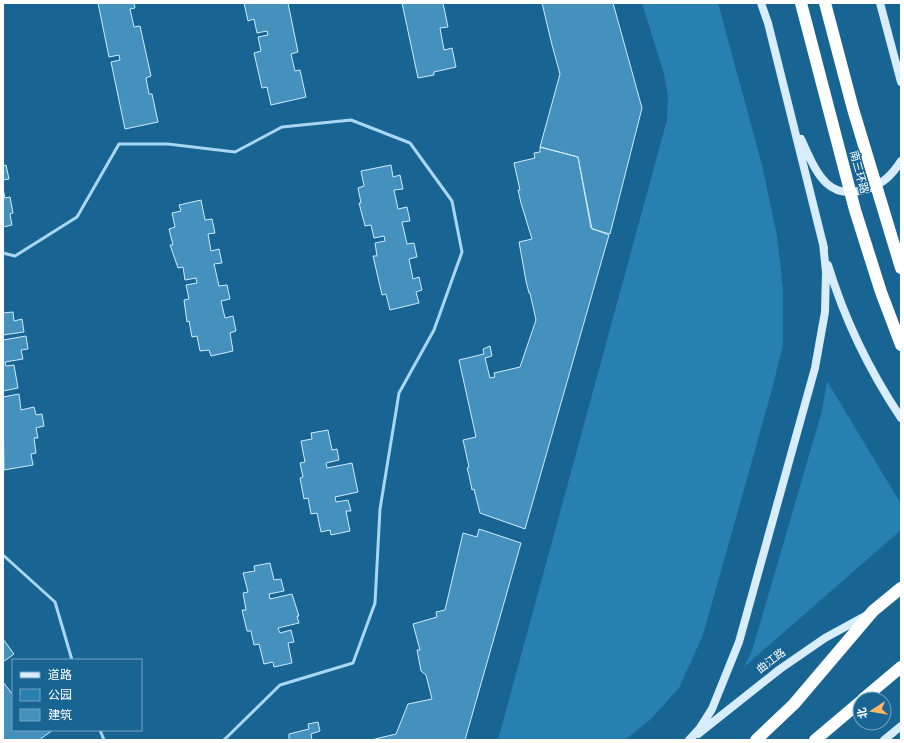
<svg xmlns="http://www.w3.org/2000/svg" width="904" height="743" viewBox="0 0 904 743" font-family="Roboto,'Noto Sans SC',sans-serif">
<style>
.green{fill:#287fb1}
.building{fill:#4591be;stroke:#d0ecfb}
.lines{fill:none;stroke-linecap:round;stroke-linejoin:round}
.lane{stroke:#a9d6f0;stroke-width:3}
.secondary{stroke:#d7edfb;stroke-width:8}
.highway{stroke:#fff;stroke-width:12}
.highway-bridge{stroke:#fff;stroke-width:12}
.labels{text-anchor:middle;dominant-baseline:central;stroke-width:3;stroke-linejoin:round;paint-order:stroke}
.street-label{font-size:11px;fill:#fff;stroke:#186594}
</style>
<rect width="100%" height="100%" fill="#186594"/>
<!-- green -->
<path class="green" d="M642,3h76l44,162 15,71 6,53v56l-12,48 -68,242 -24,53 -28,31 -26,21h-127l169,-620 1,-24 -4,-22z
M827,381l74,123v26l-157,137 8,-16 70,-240z"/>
<!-- building -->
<path class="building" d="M98,3h36l1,5 -5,1 4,18 6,-1 11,50 -5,2 3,16h3l6,28 -33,7 -14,-67 9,-2 -1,-5 -10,2z
M244,3h44l10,49 -7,2 4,17 5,-1 6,27 -35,8 -4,-18 -5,1 -8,-35 7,-2 -3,-14 10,-2 -1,-4 -10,2 -3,-14 -6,2z
M402,3h41l5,24 -8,1 4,22 8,-2 4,19 -22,5v3l-16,3z
M542,3h71l29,105 -32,126 -18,-5 -14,-72 -38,-10 20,-73 -8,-29z
M540,147l38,10 13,71 18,7 -84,294 -45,-16 -6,-24 -2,1 -3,-15 -2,-7 2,-1 -6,-27 13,-3 -17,-77 25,-6 -1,-5 7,-3 2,10 -7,2 5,20 5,-1 -1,-4 26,-6 16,-47 -6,-27h-1l-3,-12 -7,-39 13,-3 -11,-36 -3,-13h2l-6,-27 21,-5 -1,-5 6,-1z
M6,165l3,14 -6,1v-14z
M391,165l2,12 7,-2 3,14 -9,1 4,19 9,-2 3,14 -8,1 5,22 7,-1 3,14 -8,2 4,20 6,-2 3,13 -6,2 3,11 -29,7 -4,-16 -4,1 -9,-39h4l-2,-13 10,-2 -1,-5 -10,2 -3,-13 -6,1 -6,-23h2l-3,-15 6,-2 -3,-15z
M3,189l2,9 5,-1 3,16 -3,1 2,11 -9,2z
M201,200l4,20 7,-1 3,14 -7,1 3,17 8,-2 3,14 -8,1 5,22 8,-1 3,14 -9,2 4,17 8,-2 3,15 -6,2 3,18 -22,5 -2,-6 -9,1 -3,-15 -5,1 -3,-16 -2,1 -3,-22 5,-1 -3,-14 11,-2 -1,-5 -11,2 -2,-13 -5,1 -8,-23h3l-4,-16 6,-2 -3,-14 9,-2 -2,-6z
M13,312l1,9 8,-2 2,13 -21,3v-22z
M26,336l2,13 -7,1 2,9 -18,3 1,4 8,-1 4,23 -15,3v-51z
M19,394l2,16 13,-3 2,8 6,-1 2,12 -8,2 2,10h-4l2,15 -5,1 2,11 -29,5 -1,-73z
M328,430l4,20 5,-1 2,11 -13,3 1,5 25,-5 6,29 -23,5 1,5 12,-2 3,11h-5l4,20 -19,4 -1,-5 -9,2 -4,-19 -6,1 -3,-16 -4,1 -4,-21 3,-1 -3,-14 5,-1 -4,-21 11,-2 -1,-6z
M479,529l42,14 -56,197h-94l25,-6 12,-30 24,-5 -6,-24 -5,-4 -4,-21h3l-7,-26 24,-7 -1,-5 9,-2 18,-77 14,4z
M270,563l4,17 7,-1 3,12 -15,3 1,5 22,-5 7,22h-2l2,7 -21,5 2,5 11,-3 3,12 -6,1 4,20 -18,4 -1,-5 -9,2 -5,-20 -5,1 -3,-14h-4l-5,-21h4l-3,-17 5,-1 -5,-19 12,-2 -1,-5z
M3,639l11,15 -11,8z
M3,682l10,13v35h40l-14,10h-36z
M318,722l2,9 -9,3 1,6h-23v-6l20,-5 -1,-5z"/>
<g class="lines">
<!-- lane -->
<path class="lane" d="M3,253l12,3 62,-39 42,-73h49l67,8 47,-25 69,-7 59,23 42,58 10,51 -28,78 -35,63 -19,116 -5,94 -22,60 -73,22 -56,55
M3,555l52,47 17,58
M100,730l4,10"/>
<!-- secondary -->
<path class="secondary" d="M761,3l7,20 56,225
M880,3l21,79
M801,139c14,30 25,64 66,50 16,-5 25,-14 34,-28
M828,265c17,56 41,105 73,153
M698,734l82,-65 45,-31 42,-23
M689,740l11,-12 12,-19 27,-67 76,-274 10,-56 1,-40 -3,-29
M884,740l17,-14"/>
<!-- highway -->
<path class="highway" d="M863,699l38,-32
M756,740l38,-36 79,-93 28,-23
M815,740l45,-38"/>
<!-- highway-bridge -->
<path class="highway-bridge" d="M801,3l54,207 26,82 20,53
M825,3l28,106 48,159"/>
</g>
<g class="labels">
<!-- street labels -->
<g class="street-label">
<text transform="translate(859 172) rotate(75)">南三环路</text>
<text transform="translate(771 661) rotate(-37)">曲江路</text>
</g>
</g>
<!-- border -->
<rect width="904" height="743" fill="none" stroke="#ffffff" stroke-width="8"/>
<!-- legend -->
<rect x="12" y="659" width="130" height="72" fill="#186594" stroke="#74a3bf"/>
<rect x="20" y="672" width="20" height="6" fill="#d7edfb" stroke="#74a3bf"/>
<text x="48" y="679" font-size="12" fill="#ffffff">道路</text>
<rect x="20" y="689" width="20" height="12" fill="#287fb1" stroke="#74a3bf"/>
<text x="48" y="699" font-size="12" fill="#ffffff">公园</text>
<rect x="20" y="709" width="20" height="12" fill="#4591be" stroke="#74a3bf"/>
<text x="48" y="719" font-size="12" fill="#ffffff">建筑</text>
<!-- north arrow -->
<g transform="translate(872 711) rotate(258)"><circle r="19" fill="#186594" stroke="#74a3bf"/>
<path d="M0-3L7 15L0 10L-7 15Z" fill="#ffb868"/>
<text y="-6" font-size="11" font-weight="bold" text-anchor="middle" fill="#ffffff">北</text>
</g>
</svg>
